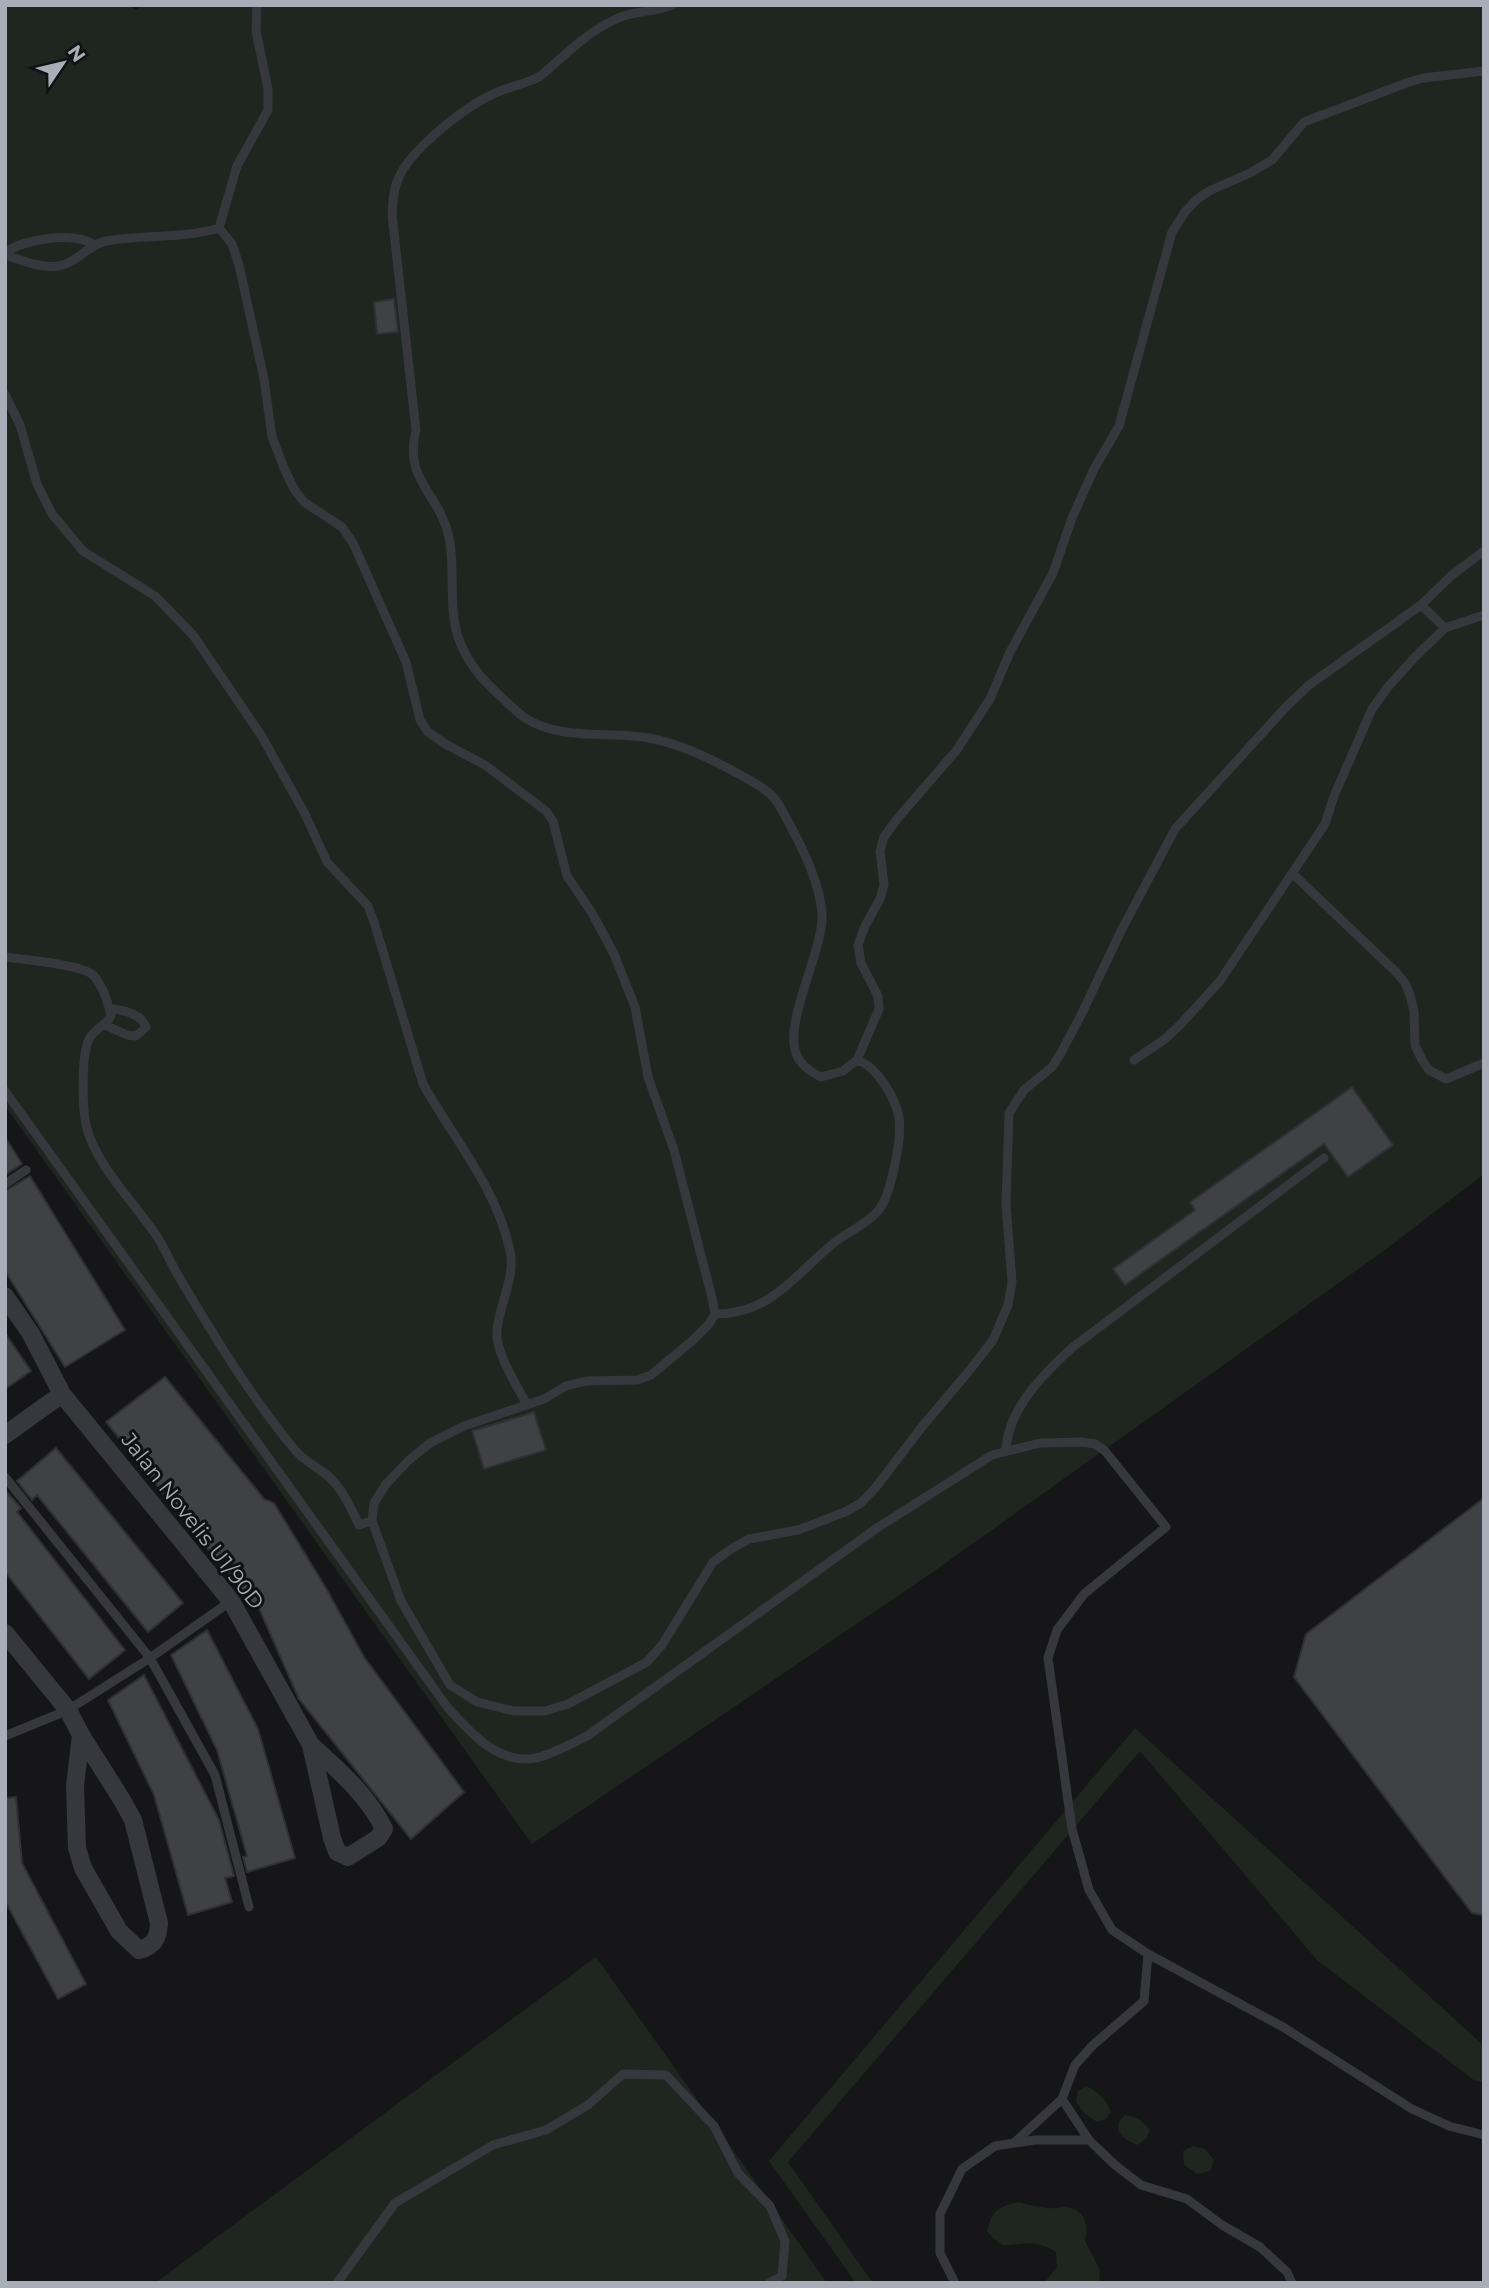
<svg xmlns="http://www.w3.org/2000/svg" width="1489" height="2288" viewBox="0 0 1489 2288" font-family="Montserrat,sans-serif">
<style>
.green{fill:#1e261f}
.building{fill:#404145;stroke:#303034;stroke-width:2}
.lines{fill:none;stroke-linecap:round;stroke-linejoin:round}
.lane{stroke:#37383d;stroke-width:9}
.street{stroke:#37383d;stroke-width:18}
.labels{text-anchor:middle;dominant-baseline:central;stroke-width:6;stroke-linejoin:round;paint-order:stroke}
.street-label{font-size:21px;fill:#a8adb8;stroke:#111113}
</style>
<rect width="100%" height="100%" fill="#161618"/>
<!-- green -->
<path class="green" d="M5,5h125l6,5 6,-5h1342v1169l-99,76 -452,322 -401,272 -527,-738z
M1135,1728l349,318v36l-9,-1 -158,-121 -177,-209 -352,411 85,121h-17l-87,-122z
M596,1957l231,326h-672z
M1086,2086c13,6 20,13 25,26l-5,7 -9,3 -12,-8 -9,-12 2,-11z
M1125,2115c11,1 18,6 25,15l-4,9 -9,6 -12,-6 -7,-9 1,-8z
M1193,2146l12,3 9,11 -4,11 -12,3 -14,-9 -1,-14z
M1019,2202c10,3 19,5 29,6 6,1 11,-1 17,-1 20,1 24,18 20,34l15,29 -1,13h-55l13,-16 -1,-15c-22,-14 -31,-7 -54,-7l-9,-7 -6,-7c5,-21 12,-25 32,-29z"/>
<!-- building -->
<path class="building" d="M394,299l4,33 -21,2 -3,-32z
M1352,1087l41,58 -45,32 -24,-33 -199,141 -12,-16 82,-59 -5,-8z
M5,1137l17,27 -17,11z
M30,1176l95,154 -60,37 -60,-96v-80z
M5,1333l26,38 -26,18z
M165,1377l99,122 10,4 53,87 37,67 100,135 -53,47 -112,-140 -41,-93 -3,1 -149,-185z
M534,1412l12,38 -62,19 -12,-38z
M56,1448l127,155 -35,29 -111,-137 -5,5 -15,-19z
M5,1490l16,18 -4,4 108,138 -36,29 -84,-107z
M1484,1498v417l-12,-2 -178,-236 12,-43z
M207,1630l51,99 37,129 -48,14 -4,-15 4,-1 -30,-106 -46,-95z
M144,1675l75,145 15,56 -9,2 7,24 -44,13 -34,-120 -46,-95z
M16,1797l6,66 64,121 -28,15 -53,-98v-103z"/>
<g class="lines">
<!-- lane -->
<path class="lane" d="M672,5c-19,8 -40,5 -58,15 -28,13 -52,38 -75,57 -14,7 -28,9 -41,15 -30,12 -86,56 -99,85 -6,12 -6,25 -7,37l24,216c-13,51 23,62 33,107 7,34 -2,73 11,105 8,21 21,36 37,51 9,8 18,18 28,25 36,23 84,13 124,20 32,6 60,20 88,35 15,9 33,16 42,32 17,30 40,72 43,108 3,38 -45,118 -22,148 5,7 13,12 21,16l22,-6 14,-11c20,6 39,39 42,58 3,20 -8,78 -21,93 -11,13 -30,21 -43,31 -40,32 -63,72 -120,72
M219,228l13,16 7,21 25,114 8,58 12,31 10,21 10,13 38,25 11,16 53,119 14,58 8,12 19,13 38,20 61,46 7,10 14,55 25,37 22,41 21,53 13,70 26,73 38,148 3,16 -6,10 -17,17 -41,34 -14,5 -51,1 -20,5 -22,13 -80,27 -34,17 -21,17 -23,24 -12,19 -2,18 29,80 49,84 27,17 37,9h31l23,-7 79,-42 15,-17 51,-83 18,-13 18,-10 49,-9 47,-18 16,-9 15,-16 45,-59 48,-57 24,-31 15,-35 4,-23 -6,-78 3,-91 15,-23 28,-23 9,-14 20,-38 40,-84 54,-102 110,-121 24,-23 112,-80 31,-30 32,-24
M5,253c17,-14 70,-22 89,-8
M5,255c16,5 37,14 53,11 18,-2 29,-21 48,-25 37,-7 76,-2 113,-13l18,-62 31,-56v-21l-12,-58 1,-26
M5,394l15,31 17,59 15,30 31,37 72,45 38,39 68,100 44,79 22,48 41,44 6,16 49,162c30,54 74,104 87,167 6,26 -11,54 -13,79 -2,23 20,55 30,75
M1421,605l24,23
M1292,873l104,99 9,11 5,12 4,16 1,34 7,15 7,10 17,9 38,-16
M5,957c17,2 79,8 88,18 10,11 15,27 18,41 -6,10 -17,13 -22,23 -8,16 -7,72 -2,90 12,40 46,72 69,106 9,13 15,29 23,42 35,59 72,120 116,173 9,11 22,17 33,26 14,12 23,32 31,49l13,-4
M105,1025l22,10 9,1 10,-9c-6,-15 -23,-16 -37,-19
M857,1060l22,-51 -1,-13 -17,-33 -3,-18 7,-19 15,-27 4,-14 -4,-34 4,-14 13,-18 59,-68 34,-52 20,-47 43,-79 19,-55 22,-49 25,-43 53,-194 13,-20 11,-12 13,-9 41,-18 22,-13 32,-38 105,-40 14,-4 61,-7
M1134,1060l31,-21 16,-15 39,-43 105,-157 9,-28 38,-87 16,-22 26,-29 31,-30 39,-13
M5,1091l443,617c23,25 50,57 88,50 17,-4 35,-14 51,-22l290,-208 115,-73 48,-12 41,-1 14,2 10,7 61,76 -82,67 -27,36 -9,28 24,171 17,61 23,40 36,24 -4,47 -52,45 -17,19 -13,34 -48,44
M5,1184l21,-14
M1006,1451c1,-41 38,-78 67,-104l251,-189
M5,1477l145,181 65,117 34,132
M5,1736l63,-26 82,-52 81,-57
M1148,1954l135,73 129,82 37,17 35,9
M1062,2099l27,41
M337,2283l58,-80 98,-58 53,-15 42,-25 35,-31 43,1 48,51 24,47 32,33 15,35 -3,35 -13,7
M955,2283l-15,-30v-39l22,-45 33,-23 40,-6h54l26,25 26,20 46,14 35,26 38,22 27,25 5,11"/>
<!-- street -->
<path class="street" d="M5,1296l26,38 31,60 169,207 80,144 21,93 5,14 11,5 30,-19 6,-9c-16,-34 -46,-59 -73,-84
M5,1435l57,-41
M5,1633l63,77 13,25 41,65 11,20 26,103c-1,16 -5,23 -20,27l-20,-19 -36,-63 -6,-20 -2,-62 6,-51"/>
</g>
<g class="labels">
<!-- street labels -->
<g class="street-label">
<text transform="translate(193 1521) rotate(52)">Jalan Novelis U1/90D</text>
</g>
</g>
<!-- border -->
<rect width="1489" height="2288" fill="none" stroke="#a8adb8" stroke-width="14"/>
<!-- north arrow -->
<g transform="translate(63 63) rotate(55)" stroke="#111113" stroke-width="5" paint-order="stroke">
<path d="M0-5L12 26L0 18L-12 26Z" fill="#a8adb8"/>
<text y="-10" font-size="19" font-weight="bold" text-anchor="middle" fill="#a8adb8">N</text>
</g>
</svg>
